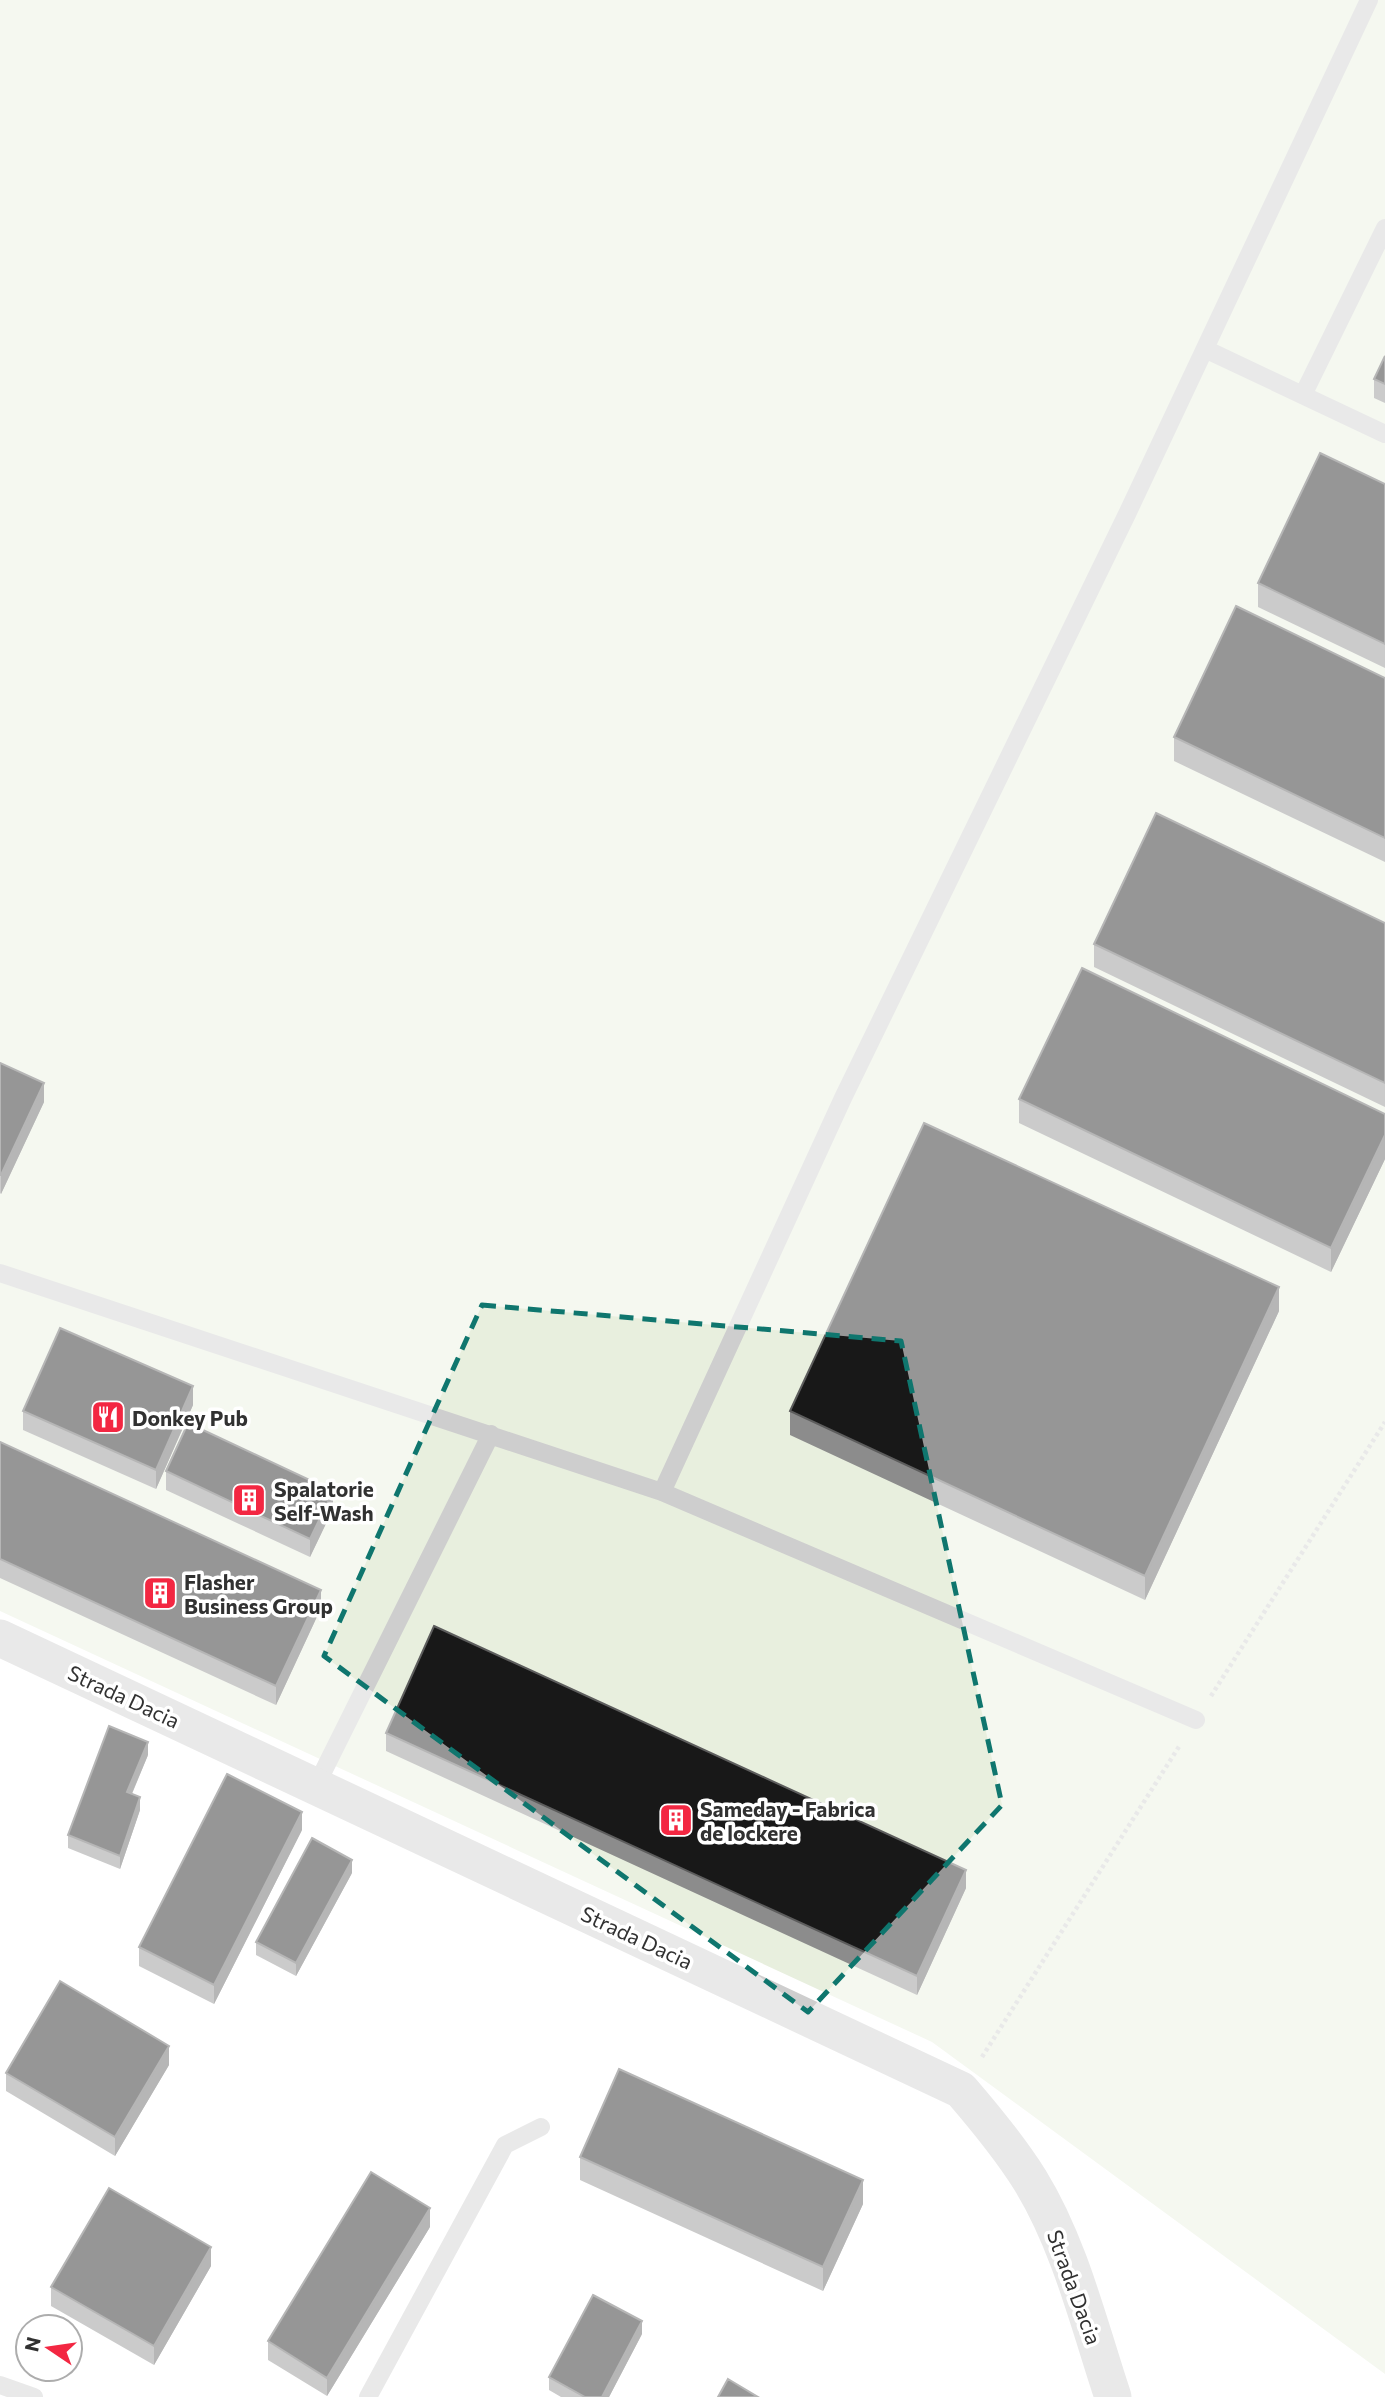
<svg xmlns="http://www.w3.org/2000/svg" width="1385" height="2397" viewBox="0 0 1385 2397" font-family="Commissioner,sans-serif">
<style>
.green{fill:#e8efde}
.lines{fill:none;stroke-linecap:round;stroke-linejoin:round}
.path{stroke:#cecece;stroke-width:4.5;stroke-dasharray:3.5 3.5;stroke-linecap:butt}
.lane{stroke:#cecece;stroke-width:18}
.street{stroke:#cecece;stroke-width:37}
.wall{fill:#8c8c8c}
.shaded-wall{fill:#5d5d5d}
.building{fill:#181818;stroke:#5d5d5d;stroke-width:2}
.marked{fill:none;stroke:#0f766e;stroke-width:5;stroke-dasharray:14 9;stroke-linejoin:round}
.labels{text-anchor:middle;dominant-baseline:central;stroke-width:7;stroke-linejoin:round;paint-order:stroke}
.poi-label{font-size:21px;font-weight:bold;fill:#313131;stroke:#fff;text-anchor:start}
.street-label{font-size:21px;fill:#313131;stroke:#fff}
</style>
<rect width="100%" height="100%" fill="#fff"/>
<!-- green -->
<path class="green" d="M0,0h1385v2374l-453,-332 -932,-431z"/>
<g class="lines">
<!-- path -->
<path class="path" d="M1211,1696l174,-274
M982,2057l198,-312"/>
<!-- lane -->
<path class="lane" d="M1205,349l180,85
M1303,395l82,-167
M0,1273l662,219 534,228
M662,1492l181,-394 285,-586 241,-512
M316,1786l175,-352
M0,2385l34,12
M368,2397l137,-252 36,-18"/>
<!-- street -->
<path class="street" d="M0,1638l961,452c25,29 49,58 69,90 40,65 59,145 83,217"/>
</g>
<!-- wall -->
<path class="wall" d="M1385,356v47l-11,-5v-19z
M1385,484v184l-127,-61v-24z
M1385,678v184l-211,-101v-24z
M1385,923v184l-291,-140v-23z
M0,1063l44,39 -43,92 -1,-1z
M1019,1099l366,15v45l-54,113 -312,-149z
M1279,1311l-134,289 -355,-165v-24z
M193,1405l-37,84 -133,-59v-19z
M0,1442l321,166 -45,97 -276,-127z
M166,1471l167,38 -23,48 -144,-67z
M386,1733l580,155 -49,107 -531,-244z
M148,1755l-16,39 8,16 -20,59 -52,-21v-13z
M302,1830l-88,174 -75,-38v-19z
M352,1873l-56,103 -40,-21v-13z
M169,2065l-54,91 -109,-65v-18z
M580,2157l283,47 -40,87 -243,-111z
M430,2227l-103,169 -59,-36v-19z
M211,2266l-57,99 -103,-59v-19z
M642,2334l-33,63h-48l-12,-7v-13z"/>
<!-- shaded-wall -->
<path class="shaded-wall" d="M44,1083v19l-43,92v-19z
M1385,1135v24l-54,113v-24z
M1279,1287v24l-134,289v-24z
M193,1386v19l-37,84v-19z
M333,1491v18l-23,48v-18z
M321,1590v18l-45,97v-19z
M148,1742v13l-21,50v-13z
M140,1797v13l-20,59v-13z
M302,1812v18l-88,174v-19z
M352,1860v13l-56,103v-13z
M966,1870v18l-49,107v-19z
M169,2046v19l-54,91v-19z
M863,2180v24l-40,87v-24z
M430,2208v19l-103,169v-18z
M211,2247v19l-57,99v-19z
M642,2321v13l-33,63h-7z"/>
<!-- building -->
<path class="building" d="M1385,356v28l-11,-5z
M1320,453l65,31v160l-127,-61z
M1236,606l149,72v160l-211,-101z
M1156,813l229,110v160l-291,-139z
M1082,968l303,146v21l-54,113 -312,-149z
M0,1063l44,20 -43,92h-1z
M924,1123l355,164 -134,289 -355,-165z
M60,1328l133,58 -37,84 -133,-59z
M188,1423l145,68 -23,48 -144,-68z
M0,1442l321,148 -45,96 -276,-127z
M434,1626l532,244 -49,106 -531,-243z
M109,1726l39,16 -21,50 13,5 -20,59 -52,-21z
M227,1774l75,38 -88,173 -75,-38z
M312,1838l40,22 -56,103 -40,-21z
M60,1981l109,65 -54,91 -109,-64z
M619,2069l244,111 -40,87 -243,-110z
M371,2172l59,36 -103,170 -59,-37z
M109,2188l102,59 -57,99 -103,-59z
M593,2295l49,26 -40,76h-17l-36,-20z
M728,2379l30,18h-40z"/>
<!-- marked area -->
<path d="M0 0H1385V2397H0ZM482,1305l419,36 101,464 -194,207 -484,-356z" fill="#fff" fill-opacity=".55" fill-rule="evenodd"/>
<path class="marked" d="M482,1305l419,36 101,464 -194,207 -484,-356z"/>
<!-- icons -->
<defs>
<g id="restaurant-square" transform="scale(1.75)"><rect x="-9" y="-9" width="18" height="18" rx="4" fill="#f32742" stroke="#fff"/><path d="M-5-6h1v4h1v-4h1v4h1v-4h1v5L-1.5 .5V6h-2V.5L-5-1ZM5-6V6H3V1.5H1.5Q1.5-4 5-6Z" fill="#fff"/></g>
<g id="building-square" transform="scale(1.75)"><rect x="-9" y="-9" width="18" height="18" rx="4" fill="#f32742" stroke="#fff"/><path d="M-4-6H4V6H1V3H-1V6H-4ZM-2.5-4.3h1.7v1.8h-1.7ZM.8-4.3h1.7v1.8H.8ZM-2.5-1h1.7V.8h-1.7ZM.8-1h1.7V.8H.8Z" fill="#fff"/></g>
</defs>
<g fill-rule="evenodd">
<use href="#restaurant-square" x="108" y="1417"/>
<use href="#building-square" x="249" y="1500"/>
<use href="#building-square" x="160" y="1593"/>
<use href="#building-square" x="676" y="1820"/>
</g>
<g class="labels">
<!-- poi labels -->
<g class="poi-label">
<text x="132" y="1417">Donkey Pub</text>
<text x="274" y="1488">Spalatorie<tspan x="274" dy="24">Self-Wash</tspan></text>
<text x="184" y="1581">Flasher<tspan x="184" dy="24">Business Group</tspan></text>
<text x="700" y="1808">Sameday - Fabrica<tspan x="700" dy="24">de lockere</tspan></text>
</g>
<!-- street labels -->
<g class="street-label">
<text transform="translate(124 1696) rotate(25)">Strada Dacia</text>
<text transform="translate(637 1937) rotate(25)">Strada Dacia</text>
<text transform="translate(1075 2287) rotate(70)">Strada Dacia</text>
</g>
</g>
<!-- north arrow -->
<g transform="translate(49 2348) rotate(283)"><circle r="33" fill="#ffffff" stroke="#adadad" stroke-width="2"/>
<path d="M0-5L12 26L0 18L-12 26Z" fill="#f32742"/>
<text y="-10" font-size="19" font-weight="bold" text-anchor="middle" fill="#313131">N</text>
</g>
</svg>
